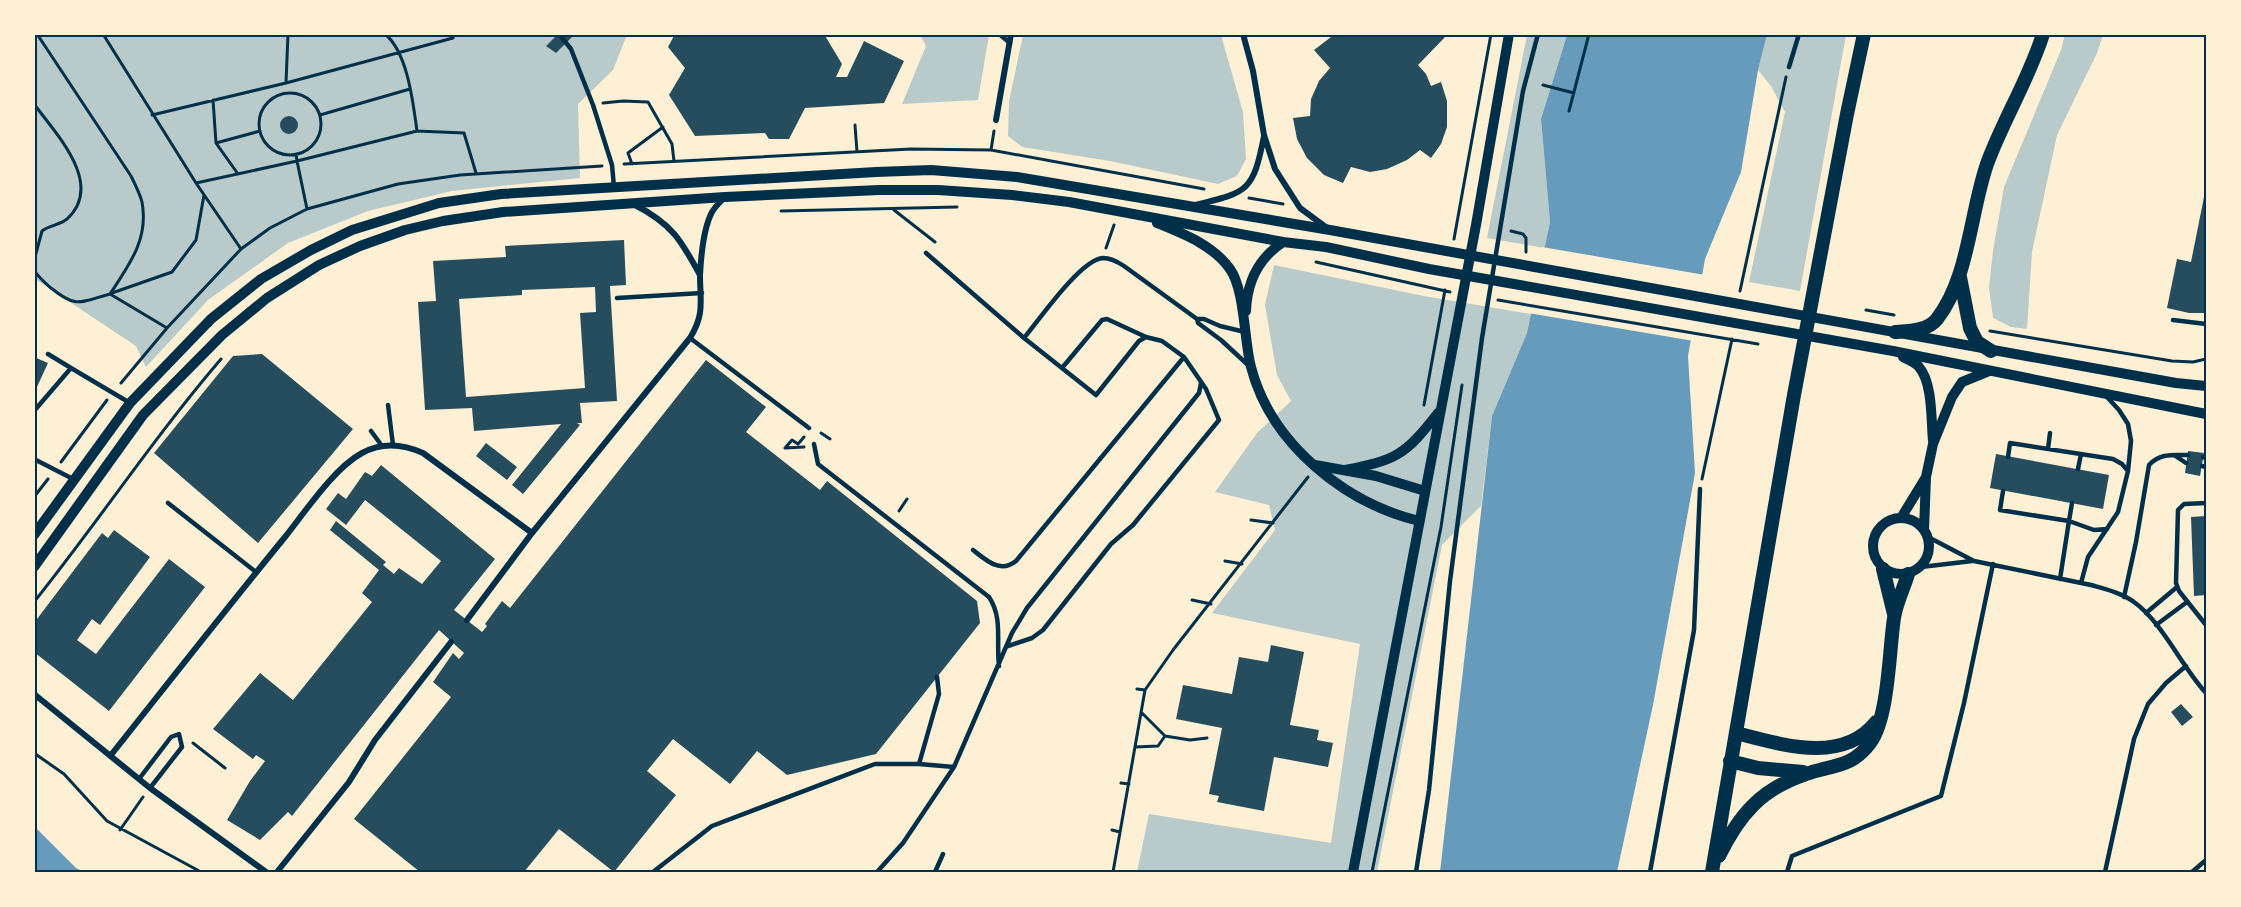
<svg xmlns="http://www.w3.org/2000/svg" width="2241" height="907" viewBox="0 0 2241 907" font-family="'Alegreya Sans',sans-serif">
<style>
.green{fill:#b9caca}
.water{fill:#669bbc}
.pier{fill:#fdf0d5}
.building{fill:#264d5e;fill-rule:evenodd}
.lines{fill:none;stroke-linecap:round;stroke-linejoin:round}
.path{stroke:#003049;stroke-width:3}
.service{stroke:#003049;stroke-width:4.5}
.minor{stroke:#003049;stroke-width:6}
.tertiary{stroke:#003049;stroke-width:10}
.primary{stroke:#003049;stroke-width:14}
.neatline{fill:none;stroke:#003049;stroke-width:2}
</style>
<rect width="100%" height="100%" fill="#fdf0d5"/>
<!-- green -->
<path class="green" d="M2065,34l38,1 -6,18 -40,82 -25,117 -5,77 -16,-2 -18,-9 -4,-31 4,-36 11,-64 57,-137z
M34,35h593l-14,35 -35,34 2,74 -128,13 -84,20 -80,32 -80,57 -62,67 -10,-21 -101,-67z
M920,35h69l-11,65 -76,4 24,-58z
M1023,35h198l22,77 3,47 -9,17 -19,8 -108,-23 -88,-14 -14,-11 1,-35z
M1527,35h40l-26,84 9,103 -5,26 -58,-10z
M1767,35h79l-46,256 -51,-9 36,-170 -14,-26 -13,-16z
M1274,265l150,31 107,18 -4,19 -35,83 -11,90 -39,39 -65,327h-240l12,-58 182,29 29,-199 -148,-31 63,-83 -6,-25 -54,-13 42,-59 34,-32 -14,-26 -12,-70z"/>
<!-- water -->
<path class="water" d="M1567,35h200l-9,35 -17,102 -36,87 -17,97 7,117 -42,232 -36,167h-177l52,-456 35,-83 23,-111 -9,-103z
M35,827l41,41 8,4h-49z"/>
<!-- pier -->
<path class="pier" d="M1542,247l163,28 -11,66 -166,-28z"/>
<!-- building -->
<path class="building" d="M558,34h17l-19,19 -10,-7z
M675,34h149l18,30 -6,13h11l17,-36 40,20 -20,42 -79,5 -16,31h-20l-4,-6 -70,3 -26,-41 16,-27 -17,-21z
M1335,34h113l-30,31 8,9 5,12 10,-4 6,19v26l-6,17 -10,14 -11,-8 -13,10 -20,9 -17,3 -19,-5 -8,16 -19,-8 -17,-17 -10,-19 -4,-21 17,-2 1,-17 8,-18 11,-13 -16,-18z
M280 125a9 9 0 1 1 18 0a9 9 0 1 1-18 0Z
M2205,192l1,121h-17l-22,-5 10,-49 14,3z
M624,240l2,45 -16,1 7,115 -37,2 2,20h-5l3,2 -57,69 -11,-9 49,-61 -87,7 -2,-23 -47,2 -7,-108 18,-1 -3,-40 73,-4 -1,-11zM595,287l1,25 -16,1 5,75 -119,9 -7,-98 63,-4v-5z
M262,354l91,75 -95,114 -104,-90 79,-97z
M34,357l14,6 -12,26 -2,-1z
M706,360l60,47 -20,25 74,58 7,-9 150,120 3,22 -104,131 -89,21 -30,-24 -27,33 -57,-45 -26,32 29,24 -62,77 -55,-43 -35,43h-104l-66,-53 97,-122 -18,-15 20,-29 6,6 5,-6 -25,-23 -147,186 -4,-4 -28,28 -33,-20 23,-39 15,-20 -9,-6 -3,4 -40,-30 47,-56 33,27 79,-98 -10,-9 17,-23 -49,-40 6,-9 50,41 -3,3 11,9 5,-6 23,16 19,-23 -76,-61 -19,25 -20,-16 12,-16 8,6 19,-27 7,4 9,-11 114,94 -41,51 28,22 5,-6 -2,-2 17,-23 8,7z
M486,443l31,24 -10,13 -31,-24z
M2188,451l16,2 -4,23 -15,-3z
M1996,454l113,21 -6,34 -113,-21z
M2206,516v79l-12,1 -3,-79z
M114,530l36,27 -50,68 -8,-6 -15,21 19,14 73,-95 36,28 -96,124 -75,-59v-29l68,-90 6,5z
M1271,645l33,7 -14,73 29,5 -2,10 16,3 -5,24 -54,-10 -10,54 -47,-9 2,-6 -10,-2 13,-66 -46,-9 7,-34 49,9 7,-37 29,5z
M2181,704l12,13 -11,9 -11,-14z"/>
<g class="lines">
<!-- path -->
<path class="path" d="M103,34l93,149 45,66
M385,34c23,19 28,69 32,97
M286,83l2,-49
M1543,85l31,8
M259 124a31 31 0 1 1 62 0a31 31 0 1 1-62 0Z
M213,100l3,43 22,31
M603,103l20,-2 25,1 24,42 2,17
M34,104c22,30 71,80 33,115 -7,6 -17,6 -25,12l-8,30
M1569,111l20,-77
M152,115l134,-32 167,-45 1,-4
M320,115l90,-26
M855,125l2,27
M216,143l44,-12
M991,150l3,-19
M624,164l287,-15 80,1 213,39
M632,164l-4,-11 35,-26
M196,183l101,-22 -1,-7
M1249,198l34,6
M307,209l-10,-48 120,-30 47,2 12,40
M894,210l41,32
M781,211l176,-4
M1511,231l12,3 3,4v14
M1454,239l37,-205
M1106,248l8,-23
M1316,262l134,30
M34,270c5,8 10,12 17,18 26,21 29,14 59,6 19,-29 39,-55 32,-92 -2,-8 -7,-18 -11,-26l-94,-142
M1740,291l46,-214
M112,293l60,-21 24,-32 8,-45
M110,294l57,34
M1498,300l260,44
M1866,310l28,5
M1990,331l182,30 21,1 13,-3
M121,383l46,-55 74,-79 29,-21 37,-19 91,-25 62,-9 142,-9
M1424,405l21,-115
M821,433l9,6
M785,448l7,-8 6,4 6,-7
M785,448l19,-1
M61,462l46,-62
M1702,479l30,-140
M34,497l14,-18
M899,511l8,-12
M1251,520l22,3
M1225,561l17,3
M1192,600l19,4
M34,602c64,-80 121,-166 187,-243
M1137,689l8,1
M1142,713l23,23
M193,743l32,25
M1135,747l23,-1 7,-10 25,4 17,-2
M34,753l30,21 43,47 94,51
M1121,783l8,1
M120,830l23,-33
M1112,830l8,2
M1113,872l32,-182 28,-40 135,-173
M1372,872l69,-345 21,-142"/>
<!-- service -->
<path class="service" d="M559,34l12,15 22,56 19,60 2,22
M999,34l11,9
M1789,67l10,-33
M926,253l98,85 72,57 43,-54 7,-4
M617,298l85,-5
M1197,319h7l16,7 25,6
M2173,320l33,4
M690,338l119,90
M1024,338c15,-18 57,-79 79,-80 8,0 15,4 21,8l73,53 1,4 23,17 27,25
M48,354l23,14
M388,405l5,40
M34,411l37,-43 59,35
M371,431l11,15
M814,444l4,20 171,133c14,21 7,44 10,69
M2048,449l2,-16
M2174,455l12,8
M2008,457l2,-14 103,16 9,5 6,7
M2203,457l3,1
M34,459l41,21
M2202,466l4,1
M2078,469l3,-15
M2003,491l-3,19 69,11 -9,58
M168,503l88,69
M2072,503l-3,18 25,9 13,-1
M2206,503l-22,1 -6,6 -2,73 3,8 27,34
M1928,537l46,24 117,24c14,4 31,8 43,17 28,20 48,65 72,91
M973,550c13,10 27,24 43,11l168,-204
M1921,567l51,-6
M2081,583l7,-26 30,-45 10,-41 3,-30 -3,-17 -9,-14 -12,-13
M2124,597l12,-55 13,-77c11,-12 23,-10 39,-10
M2146,613l31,-26
M2156,625l31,-23
M1008,646l24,-8 11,-8 68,-86 22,-19 86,-105 -13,-31 -22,-32 -22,-16 -16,-4 -39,-18 -5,1 -40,48
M919,764l20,-70 -2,-17
M139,779l32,-42 8,-3 3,13 -32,41
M653,872l59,-46 163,-62h44l35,3
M877,872l26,-29 51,-76 58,-134 15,-25 172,-215 2,-10
M935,872l8,-18
M1416,872l13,-82 21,-209 32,-243 41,-247 15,-57
M1650,872l44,-242 6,-141
M1787,872l5,-16 149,-60 23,-93 29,-139
M2105,872l29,-133 14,-35 18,-21 20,-17
M2192,872l14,-12"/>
<!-- minor -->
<path class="minor" d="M1243,34l10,37 11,64 11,34 25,39 27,20
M996,120l15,-86
M635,205c37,19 46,35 65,70
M1195,205c53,-13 58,-13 69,-69
M467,620l65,-87 158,-195c15,-24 10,-37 10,-63 1,-19 3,-46 12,-63 3,-5 8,-10 12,-14
M34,694l116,94 116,84
M111,755c58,-73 115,-146 174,-218 20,-25 49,-69 77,-84 20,-11 41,-9 61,0l109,80
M277,872l72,-90 26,-42 76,-98"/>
<!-- tertiary -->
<path class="tertiary" d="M1157,223c27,11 56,22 73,46 15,21 14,72 21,98 20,77 94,136 168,154
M1246,311c1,-30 13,-53 37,-69
M1903,357c5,3 12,5 16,10 14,16 12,54 14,74
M1315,465l61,11 49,15
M1345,470c52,-10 60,-15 93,-57
M1873 546a28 28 0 1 1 56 0a28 28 0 1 1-56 0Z
M1901,518l25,-41
M1924,530l2,-53 7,-33 19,-47 10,-15 27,-11
M34,535l96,-132 81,-84 50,-40 50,-29 41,-20 87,-27 62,-9 375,-22 55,-2 86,7 313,53 846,153 30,3
M34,567l109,-152 79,-80 45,-37 52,-33 41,-19 45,-16 38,-9 60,-9 222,-15 154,-7h59l74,5 57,7 214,40 43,5 103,22 464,82 313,63
M1353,872l123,-647 33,-191"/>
<!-- primary -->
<path class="primary" d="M1960,277l10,51 7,14 14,9
M1895,332c13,-1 33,-1 42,-13 32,-41 33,-106 50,-155 16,-44 42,-85 56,-130
M1883,569l11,45
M1736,733c44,11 106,32 140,-11
M1730,761l28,7 45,4
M1719,856c20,-41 42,-67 87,-82 25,-9 46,-6 64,-31 19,-26 19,-93 24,-125 2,-15 10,-30 14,-44
M1712,872l82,-477 53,-281 17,-80"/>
</g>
<!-- border -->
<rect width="2241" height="907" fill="none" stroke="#fdf0d5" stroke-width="72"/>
<rect x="36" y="36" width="2169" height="835" class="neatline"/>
</svg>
